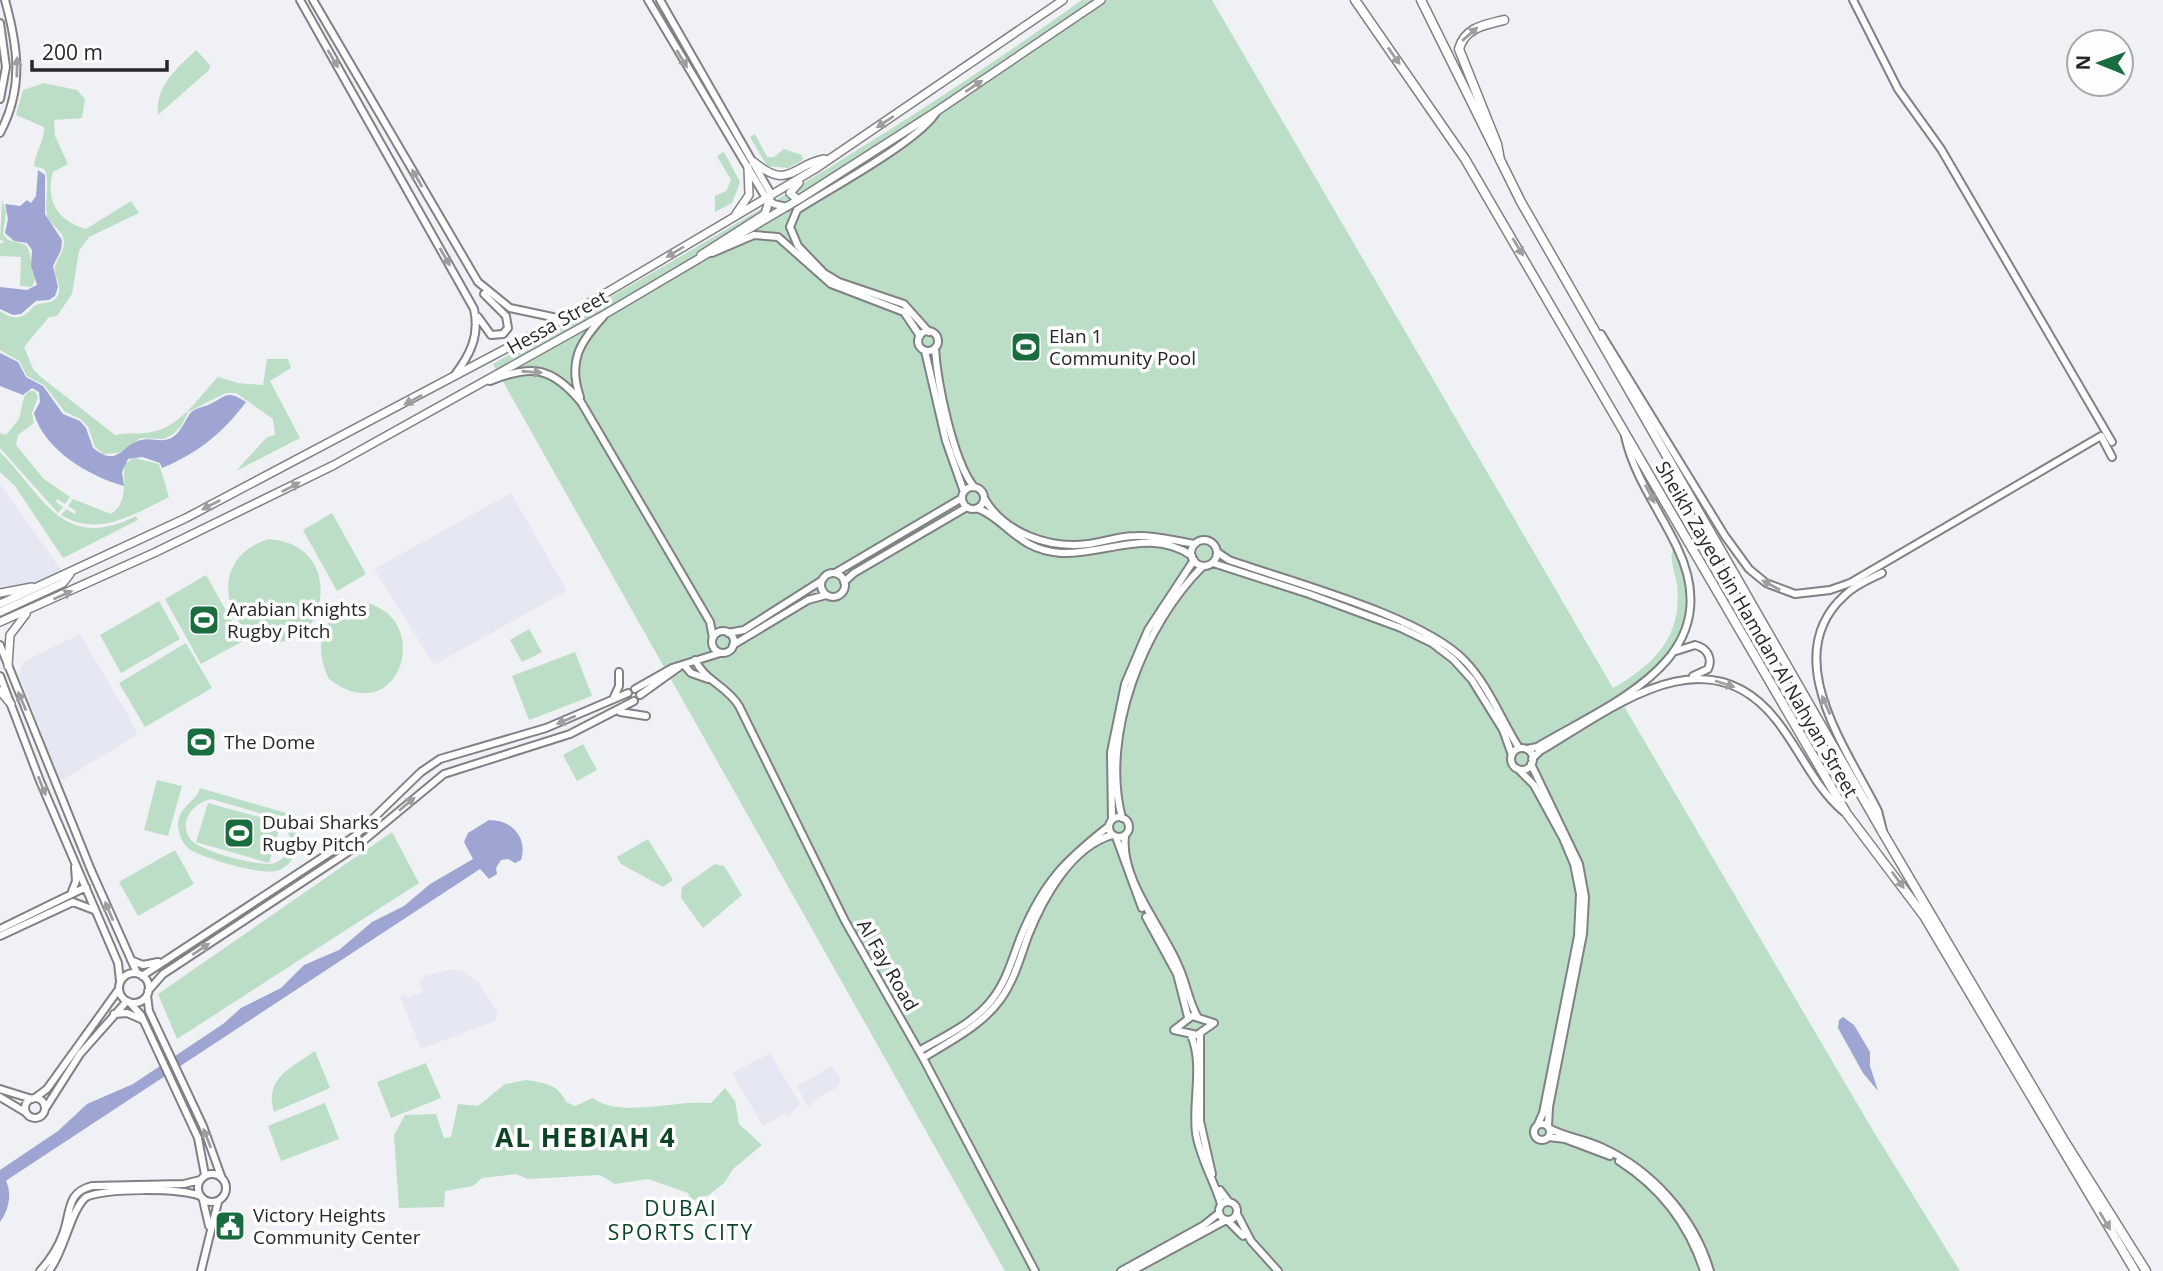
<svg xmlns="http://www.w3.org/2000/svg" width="2163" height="1271" viewBox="0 0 2163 1271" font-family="'Open Sans',sans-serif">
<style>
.built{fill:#e5e7f3}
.green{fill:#bcdec6;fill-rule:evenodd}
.water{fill:#9ea5d2}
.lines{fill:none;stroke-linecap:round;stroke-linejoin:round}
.secondary-casing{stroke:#808185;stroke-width:10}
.primary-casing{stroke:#808185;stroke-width:10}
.highway-casing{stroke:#808185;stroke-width:11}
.secondary{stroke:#fff;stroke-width:6}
.primary{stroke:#fff;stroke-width:7}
.highway{stroke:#fff;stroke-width:8}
.oneway{fill:#9e9e9f}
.labels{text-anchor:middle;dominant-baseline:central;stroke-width:7;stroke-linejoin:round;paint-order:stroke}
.street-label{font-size:19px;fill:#272729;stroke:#fefefe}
.poi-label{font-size:19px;fill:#272729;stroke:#fefefe;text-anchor:start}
.neighbourhood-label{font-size:21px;letter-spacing:2px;fill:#0c4525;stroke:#fefefe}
.district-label{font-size:26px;font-weight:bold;letter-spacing:2px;fill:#0c4525;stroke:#fefefe}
</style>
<rect width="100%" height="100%" fill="#f0f1f5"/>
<!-- built -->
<path class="built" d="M0,484l62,87 -62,27z
M511,493l56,98 -133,74 -60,-96z
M80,634l57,97 -2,5 -71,43 -5,-1 -40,-104 4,-12z
M452,969l11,3 15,10 20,31 -3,8 -74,28 -21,-52 6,-3 2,4 15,-6 -4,-10 6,-6z
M770,1053l30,51 -12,13 -4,-2 -21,11 -31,-53z
M832,1066l9,14 -4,8 -12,5 -17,14 -11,-21z"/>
<!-- green -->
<path class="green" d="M1082,0h130l401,688c41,-23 70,-52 64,-103 -2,-12 -8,-27 -4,-37 20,39 18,88 -15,120 -12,12 -27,19 -40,28l254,433 88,142h-955l-512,-907c201,-114 401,-229 589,-364z
M196,50l14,15 -1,5 -51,45c-3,-30 19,-46 38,-65z
M44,83l33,7 8,9 -3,19 -28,2 1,16 13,28 -15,8c-8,29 5,49 33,57l45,-28 8,12 -50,24 -10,14 -7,43 -15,22 -8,1 -25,30 9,22 8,8 74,58c13,-3 24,0 37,-3 28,-5 47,-35 66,-55l20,6 25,2 4,-26h21l3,9 -21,13 30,57 -64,33 31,-34 8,-2 -2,-16 -37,-26h-10l-38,19 -6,13 -10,10 -9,4 -22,-1 -23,15 -15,1 -8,-7 -7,-20 -7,-8 -16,-7 -21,-27 -17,-9 -8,-15 -19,-11v-39c13,9 22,9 32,-3 7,-8 17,-2 24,-10 9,-11 -3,-20 -1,-31 2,-9 9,-15 9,-25 -1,-13 -14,-16 -17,-27 -3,-13 4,-35 -3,-46l-10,-3c1,-13 11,-26 10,-39l-28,-12 7,-25z
M755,134l12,23h7l10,-8 18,6 1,5 -15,8 -21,-2 -17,-29z
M724,152l16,30 -8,21 -17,9v-16l11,-5 5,-11 -14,-24z
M2,200l4,12 -3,22 5,6 18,5c7,10 3,22 9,34l-3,8 -12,-1 1,-29 -21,-1v-12l5,-3 -5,-1z
M29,391h6l3,6 -6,16 2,10 -16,12 -2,10 28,34 26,18 -5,7 -8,-5 -1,3 7,5 -5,6 -58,-65v-15l6,2 13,-16 5,-22z
M0,452c44,44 62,101 136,64l2,4 -75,38 -48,-72 -15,-14z
M134,458l25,6 10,33c-35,17 -70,41 -108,18l5,-6 9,5 1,-3 -8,-5 5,-7 38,15c18,-12 11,-32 14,-50z
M332,513l34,61 -29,17 -34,-61z
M269,539c40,3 59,32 49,71 -3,11 -11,19 -20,25 -56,36 -109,-72 -29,-96z
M206,575l37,66 -42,23 -36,-65z
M159,601l21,38 -59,34 -21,-38z
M361,602c75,11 40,132 -32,77 -17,-35 -7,-67 32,-77z
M529,629l13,23 -20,10 -12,-22z
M186,643l26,45 -67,39 -26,-44z
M575,652l17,44 -63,24 -17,-44z
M583,744l14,26 -20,11 -14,-26z
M157,780l25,6 -14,50 -24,-6z
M200,788l86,25c14,17 17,50 -10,58 -15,4 -76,-13 -88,-23 -6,-5 -10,-16 -10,-24 1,-18 18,-22 22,-36zM211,799l66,19 8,5 6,18c-3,10 -6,18 -16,22 -13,5 -75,-12 -84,-23 -14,-18 2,-37 20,-41z
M208,803l73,20 -12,40 -73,-21z
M392,832l27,51 -242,156 -19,-45z
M648,839l25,41 -10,7 -42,-23 -4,-7z
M175,850l19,34 -56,32 -19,-34z
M715,864l9,2 18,29 -39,33 -22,-30 1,-11z
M315,1051l15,37 -56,24c-10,-34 17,-44 41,-61z
M426,1063l15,35 -50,20 -14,-36z
M526,1080c19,3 32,4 40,22l9,4 18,-8c28,21 83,1 118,5l14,-15 10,13 4,23 23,21 -29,24 -8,13 -16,13 -18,6 -3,-8 -40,-14 -33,5 -15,-9 -72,4 -12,-5 -34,4 -9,8 -28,5 -1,16 -45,1 -5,-73 11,-20 31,-1 8,24 7,-1 7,-33 20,2 27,-22z
M325,1103l14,36 -58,22 -13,-35z"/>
<!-- water -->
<path class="water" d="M38,170l7,5v39l17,26 -1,10 -8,16 5,21 -3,9 -6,4 -13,1 -15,13 -8,1 -13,-6v-22l27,3 10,-5 -6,-19 1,-16 -5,-7 -13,-2 -9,-8 3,-14 -3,-15 15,2 7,-6 4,3 5,-7z
M0,353l18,9 8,15 17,9 20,28 17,7 6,7 7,20c26,20 26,-2 48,-8 11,-3 21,4 32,-3 8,-6 11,-14 16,-22 4,-7 12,-7 19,-10 19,-8 17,-16 38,-3 -23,31 -48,51 -84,66l-2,-5 -18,-6 -14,2 -6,13 2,14c-34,-9 -81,-37 -90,-73l6,-11 -1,-10 -7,-4 -9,7 -23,-9z
M489,820c23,0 39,17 32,40l-6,3 -7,-4 -7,1 -5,8 1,6 -8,5 -9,-10 -470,309 -4,3c6,12 3,29 -6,41v-52l58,-39 29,-27 46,-20 90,-60 18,-16 40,-20 23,-23 35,-15 33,-28 32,-16 26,-22 43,-25 -9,-17 4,-9z
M1843,1017l11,8 16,27v14l8,25 -15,-18 -25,-45 1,-8z"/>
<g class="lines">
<!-- secondary casing -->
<g class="secondary-casing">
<path id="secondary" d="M300,0l174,309c6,27 -4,46 -20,67
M313,0l165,282 32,26 52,11
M648,0l118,198 8,6 13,3
M660,0l111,194
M1853,0l45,89 43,60 171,293
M0,23l6,44 -6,32
M0,133c24,-45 18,-86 5,-133
M712,253l42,-18 24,2 53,47 73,28 16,24
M478,317l13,18 12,-1 5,-6 -2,-12 -22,-22
M918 341a10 10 0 1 1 20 0a10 10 0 1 1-20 0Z
M929,332l-25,-28 -65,-22 -15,-9 -26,-27 -8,-19 7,-17c32,-21 124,-70 140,-99
M1601,334l124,202 24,33 17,14 29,11 35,-4 20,-7 251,-147 11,21
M935,348c2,34 18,113 39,139
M925,351l21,90 18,51
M490,381c42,-17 62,-14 91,21l129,220 3,16
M580,397c-12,-35 -1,-54 23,-80
M962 498a11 11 0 1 1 22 0a11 11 0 1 1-22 0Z
M984,498c20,35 65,51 104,46 16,-2 31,-8 48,-8 21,-1 39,5 59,8
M977,508c32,13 40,42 84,45 44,2 90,-26 131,3
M1191 553a13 13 0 1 1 26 0a13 13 0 1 1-26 0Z
M1217,552l12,8c62,22 193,56 236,101 24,25 36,59 54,87
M1213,563l96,31 92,34 31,15 21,16 19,21 31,50 9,25
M835,573l127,-75
M1882,573c-12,6 -27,12 -37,22 -68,61 2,154 33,216l5,20
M821 585a12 12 0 1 1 24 0a12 12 0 1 1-24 0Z
M844,582l10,-9 113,-66
M712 642a11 11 0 1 1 22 0a11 11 0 1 1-22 0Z
M728,633l16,-3 77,-49
M0,645l91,225 46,103
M733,645l75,-45 18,-5
M1676,651l19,-6c12,3 18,13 13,24l-15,7
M695,660c10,21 32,26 44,46l106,215 78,137 112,213
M684,665l7,8 17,6
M0,676l40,105 78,182 2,18
M635,689l37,-21 48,-15
M640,695l39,-28
M614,697l5,-11v-14
M620,712l26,4
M1511 759a11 11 0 1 1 22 0a11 11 0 1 1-22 0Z
M1527,749l10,-2c75,-45 194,-88 140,-200 -17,-36 -44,-72 -52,-111
M1532,759l8,-8c72,-42 166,-121 237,-30 23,29 38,67 67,91
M1531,764l48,100 6,33 -2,37 -34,173 -1,19
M1518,769l16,16 29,53 11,26 6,30 -2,42 -35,177 -5,11
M1109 827a10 10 0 1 1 20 0a10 10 0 1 1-20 0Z
M1122,818c-22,-83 22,-194 81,-252
M1112,820l-1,-68 14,-68 23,-54 46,-70
M1125,836c-5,43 37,91 53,129 8,16 10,35 19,51
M1116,837l26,71
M71,894l5,-13 -1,-14
M1146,917l31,57 11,43
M0,929l86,-42
M0,936l73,-34 21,8
M131,960l12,5 15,-3
M119 988a15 15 0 1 1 30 0a15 15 0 1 1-30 0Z
M142,976l213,-140 66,-64 19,-13 106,-31 82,-35
M148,991l15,-17 194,-128 87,-72 126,-40 64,-33
M147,995l2,16 54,115 18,50
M129,1002l12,13 57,123 7,37
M114,1014l13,-1 16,7
M1192,1016l22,7 -17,12 -23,-5z
M1200,1034v87l12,53
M1191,1035c13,30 1,67 5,98 4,26 18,47 25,71
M919,1051c24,-14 53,-27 71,-49 17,-20 22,-44 32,-68 22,-53 44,-74 87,-108
M923,1058c27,-17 58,-32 77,-58 14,-19 20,-42 28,-64 15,-38 43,-89 84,-101
M0,1089l32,10
M0,1097l25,15
M35,1098l12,-9 72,-100
M25 1108a10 10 0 1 1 20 0a10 10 0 1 1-20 0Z
M45,1109l35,-55 47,-53
M1534 1132a8 8 0 1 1 16 0a8 8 0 1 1-16 0Z
M1549,1128c16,9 35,11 52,19 51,23 93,70 109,124
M1549,1137l16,2 45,17
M1619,1161c41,26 70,64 85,110
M198 1188a14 14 0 1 1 28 0a14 14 0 1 1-28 0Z
M1220,1190l9,12
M203,1200l6,26
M1219 1211a9 9 0 1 1 18 0a9 9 0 1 1-18 0Z
M1237,1214l14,27 27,30
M1227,1220l16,16
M40,1271c10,-11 18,-23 23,-37 8,-21 3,-42 29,-48l92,-2 16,-4
M49,1271c16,-21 21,-60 37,-74 21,-9 93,-9 114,-1
M201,1271l17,-69
M1121,1271l83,-46 15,-12
M1132,1271l94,-51"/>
</g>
<!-- primary casing -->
<g class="primary-casing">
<path id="primary" d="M754,162c35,29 38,3 70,-3
M798,200l-8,-7 9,-10
M736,214l13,-19 -1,-28
M701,255l64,-41 6,-20
M0,593l32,-6
M0,604l186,-86 376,-199 253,-150 248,-169
M0,612l63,-29 7,-9
M0,622l156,-70 178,-87 273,-152 191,-113 139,-89 164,-111
M8,666l2,-31 16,-21
M0,691l11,13"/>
</g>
<!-- highway casing -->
<g class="highway-casing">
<path id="highway" d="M1355,0l110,159 382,655 77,102 211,355
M1421,0l100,202 362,631 182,309 81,129
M1500,160l-3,-16 -38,-95c6,-22 26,-24 45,-29"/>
</g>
<!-- secondary -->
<use href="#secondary" class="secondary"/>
<!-- primary -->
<use href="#primary" class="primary"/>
<!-- highway -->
<use href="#highway" class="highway"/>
</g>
<!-- one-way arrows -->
<defs><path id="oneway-solid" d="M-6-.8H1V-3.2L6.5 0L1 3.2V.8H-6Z" transform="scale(1.75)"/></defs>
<g class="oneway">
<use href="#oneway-solid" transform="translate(1470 34) rotate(-41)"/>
<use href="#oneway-solid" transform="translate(1394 56) rotate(55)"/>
<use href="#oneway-solid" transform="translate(333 59) rotate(60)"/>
<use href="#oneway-solid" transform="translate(682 59) rotate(59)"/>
<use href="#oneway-solid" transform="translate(17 67) rotate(-89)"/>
<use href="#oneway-solid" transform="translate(974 86) rotate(-34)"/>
<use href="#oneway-solid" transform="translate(885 122) rotate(146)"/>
<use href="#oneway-solid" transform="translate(417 178) rotate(-120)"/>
<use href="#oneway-solid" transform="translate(1518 247) rotate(59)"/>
<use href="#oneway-solid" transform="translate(675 252) rotate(149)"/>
<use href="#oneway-solid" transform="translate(445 257) rotate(60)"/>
<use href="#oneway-solid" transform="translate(532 372) rotate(4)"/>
<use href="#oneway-solid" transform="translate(413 400) rotate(152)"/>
<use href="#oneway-solid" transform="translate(291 487) rotate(-27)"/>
<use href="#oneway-solid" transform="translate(1650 494) rotate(63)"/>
<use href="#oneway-solid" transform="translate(211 505) rotate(153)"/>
<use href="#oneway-solid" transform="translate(1771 585) rotate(-152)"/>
<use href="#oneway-solid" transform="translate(63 595) rotate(-24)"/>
<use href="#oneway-solid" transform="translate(1725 684) rotate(18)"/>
<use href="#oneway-solid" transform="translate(22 701) rotate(-113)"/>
<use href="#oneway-solid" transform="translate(1826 705) rotate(-114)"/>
<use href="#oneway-solid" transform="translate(566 720) rotate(157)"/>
<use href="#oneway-solid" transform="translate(42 786) rotate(68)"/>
<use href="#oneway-solid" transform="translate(407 804) rotate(-40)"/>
<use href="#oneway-solid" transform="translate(1898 880) rotate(54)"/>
<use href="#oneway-solid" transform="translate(109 911) rotate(-113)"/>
<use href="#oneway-solid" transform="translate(201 949) rotate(-34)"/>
<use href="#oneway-solid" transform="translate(207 1138) rotate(-112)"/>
<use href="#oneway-solid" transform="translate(2105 1221) rotate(59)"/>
</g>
<!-- icons -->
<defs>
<g id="stadium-square" transform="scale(1.575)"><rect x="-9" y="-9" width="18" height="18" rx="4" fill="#196c3e" stroke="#fefefe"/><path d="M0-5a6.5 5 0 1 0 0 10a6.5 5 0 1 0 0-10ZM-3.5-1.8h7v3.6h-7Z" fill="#fff"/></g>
<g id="civic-square" transform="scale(1.575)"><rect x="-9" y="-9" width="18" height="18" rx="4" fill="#196c3e" stroke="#fefefe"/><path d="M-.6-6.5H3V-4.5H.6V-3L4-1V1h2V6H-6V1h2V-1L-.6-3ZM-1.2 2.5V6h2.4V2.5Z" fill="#fff"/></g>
</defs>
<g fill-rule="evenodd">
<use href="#stadium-square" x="1026" y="347"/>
<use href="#stadium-square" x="204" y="620"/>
<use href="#stadium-square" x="201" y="742"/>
<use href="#stadium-square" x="239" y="833"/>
<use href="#civic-square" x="230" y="1226"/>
</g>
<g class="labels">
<!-- street labels -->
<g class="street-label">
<text transform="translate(557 322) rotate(-29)">Hessa Street</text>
<text transform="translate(1757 629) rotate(60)">Sheikh Zayed bin Hamdan Al Nahyan Street</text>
<text transform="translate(888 965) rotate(60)">Al Fay Road</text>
</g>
<!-- poi labels -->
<g class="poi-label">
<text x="1049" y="336">Elan 1<tspan x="1049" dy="22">Community Pool</tspan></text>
<text x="227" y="609">Arabian Knights<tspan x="227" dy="22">Rugby Pitch</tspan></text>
<text x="224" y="742">The Dome</text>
<text x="262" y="822">Dubai Sharks<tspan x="262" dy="22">Rugby Pitch</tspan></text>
<text x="253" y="1215">Victory Heights<tspan x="253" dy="22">Community Center</tspan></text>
</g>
<!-- neighbourhood labels -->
<g class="neighbourhood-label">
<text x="681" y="1208">DUBAI<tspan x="681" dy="24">SPORTS CITY</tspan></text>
</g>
<!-- district labels -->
<g class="district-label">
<text x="586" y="1137">AL HEBIAH 4</text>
</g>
</g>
<!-- north arrow -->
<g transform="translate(2100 63) rotate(271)"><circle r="33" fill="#fefefe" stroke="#a8a8a9" stroke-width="2"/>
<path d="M0-5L12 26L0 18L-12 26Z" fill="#196c3e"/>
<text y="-10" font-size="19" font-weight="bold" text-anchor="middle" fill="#272729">N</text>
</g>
<!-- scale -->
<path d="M32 60v10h135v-10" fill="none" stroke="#272729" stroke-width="3.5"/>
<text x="42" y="60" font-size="21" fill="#272729" stroke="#fefefe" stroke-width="5" paint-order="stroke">200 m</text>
</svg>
